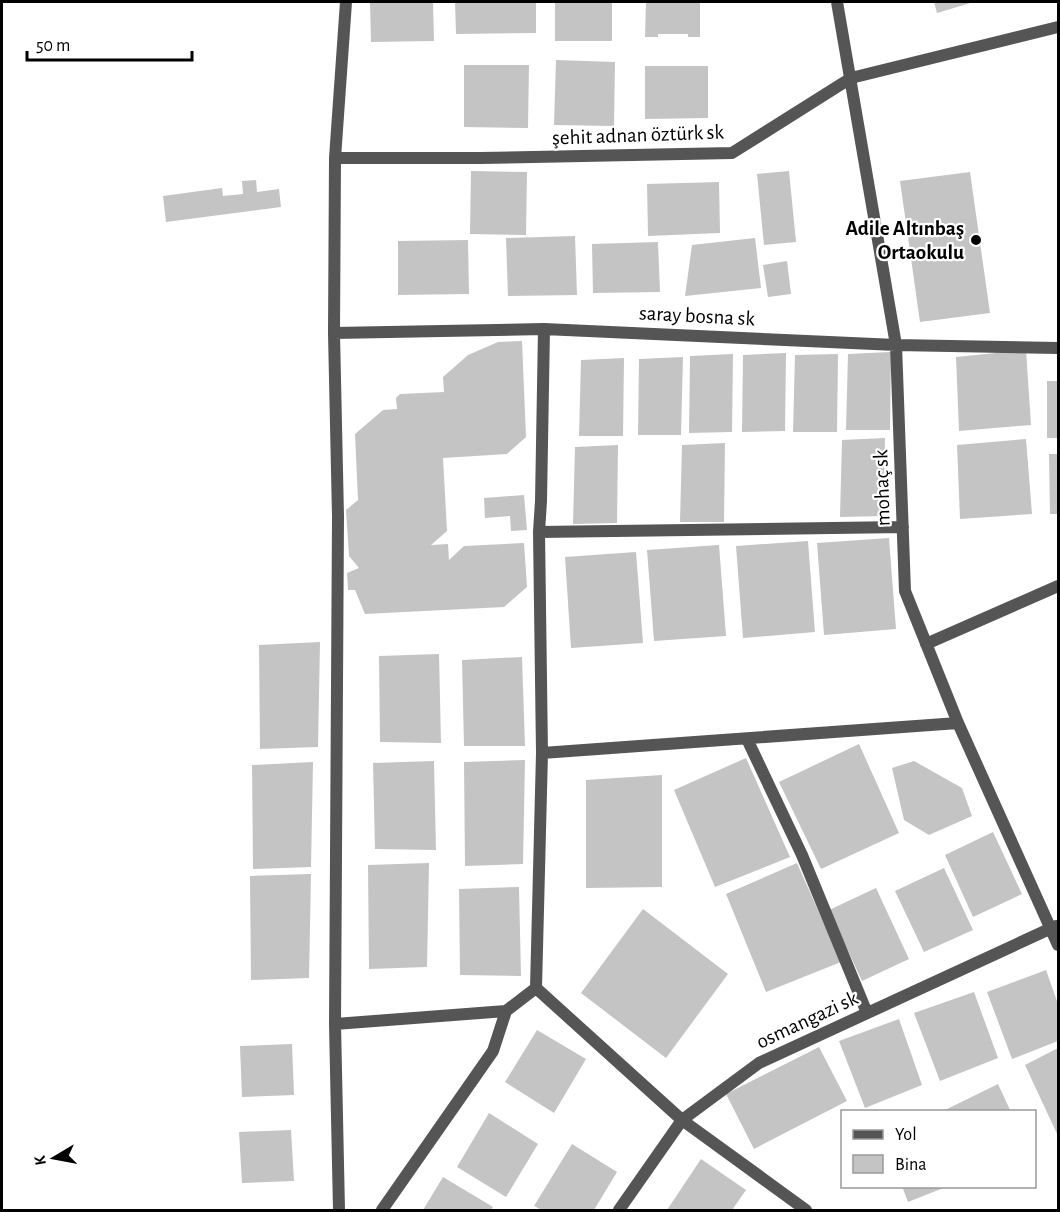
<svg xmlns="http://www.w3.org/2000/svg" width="1060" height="1212" viewBox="0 0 1060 1212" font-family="'Alegreya Sans',sans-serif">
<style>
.building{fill:#c4c4c4}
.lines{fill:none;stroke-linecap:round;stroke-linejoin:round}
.minor{stroke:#555;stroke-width:12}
.poi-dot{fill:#000;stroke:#fff;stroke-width:2}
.labels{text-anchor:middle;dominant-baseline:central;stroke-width:4.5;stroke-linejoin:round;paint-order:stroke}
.street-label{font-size:21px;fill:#000;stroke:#fff}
.poi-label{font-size:21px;font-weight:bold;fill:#000;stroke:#fff;text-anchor:end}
</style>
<rect width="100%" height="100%" fill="#fff"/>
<!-- building -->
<path class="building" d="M370,2h63l1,39 -63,1z
M455,2h81v31l-80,1z
M555,2h57v39h-57z
M646,2h54v35h-12v-3h-30v3h-13z
M934,2h40l-37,11z
M556,60l59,2 -1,64 -60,-1z
M464,65h65l-1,63 -64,-1z
M645,66h63v52l-63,1z
M471,171l56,1 -1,63 -56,-1z
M789,171l7,71 -32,3 -7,-71z
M970,172l20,141 -70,9 -20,-141z
M256,180l1,12 22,-3 2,18 -115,15 -3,-26 59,-8 1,8 20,-2 -1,-13z
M719,182l1,51 -72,3 -1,-52z
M575,236l2,59 -69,1 -2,-58z
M755,238l6,50 -76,8 7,-51z
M468,240l1,54 -71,1v-54z
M658,242l2,50 -67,1 -1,-49z
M787,261l4,33 -23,3 -5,-32z
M522,341l4,96 -19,17 -64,4 4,73 -16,14 17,-1 1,16 15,-14 60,-3 3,44 -23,20 -139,7 -10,-24h-7l-1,-17 12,-5 -10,-12 -3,-46 12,-10 -3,-66 28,-24 14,-1 -1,-11 4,-4 44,-2 -1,-15 25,-22 30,-13z
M1026,350l5,75 -72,6 -3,-74z
M891,352l-1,78h-44l2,-76z
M786,353l-1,78 -43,1 1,-77z
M733,354l-1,78 -43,1 1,-77z
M838,354l-1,78h-44l2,-77z
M683,357l-2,78h-43l1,-76z
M624,358l-1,78h-44l2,-76z
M1047,381h11v57h-11z
M885,438l-1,78 -44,1 2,-77z
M1026,439l6,75 -72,5 -3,-74z
M725,443l-1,79h-44l2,-77z
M618,445l-1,78 -44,1 2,-77z
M1049,454h9v60h-8z
M524,495l3,35 -16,1 -1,-15 -25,2 -1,-20z
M889,538l7,91 -72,6 -7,-92z
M808,541l7,91 -72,6 -7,-92z
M719,545l7,91 -72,5 -7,-91z
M636,552l7,91 -72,5 -6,-91z
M320,642l-2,105 -58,2 -1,-104z
M439,654l2,89 -61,-1 -1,-86z
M522,657l3,89h-61l-2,-86z
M859,744l40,89 -78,36 -42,-87z
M746,758l44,99 -75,30 -41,-97z
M525,760l-2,104 -58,2 -1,-104z
M434,761l2,89 -61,-1 -2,-86z
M914,761l48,27 10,28 -43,19 -25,-15 -12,-52z
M313,762l-2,105 -58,2 -1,-104z
M662,775v112l-76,1v-108z
M993,832l29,62 -49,23 -28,-62z
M429,863l-2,104 -58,2 -1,-104z
M797,863l44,99 -75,30 -40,-98z
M944,868l29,62 -49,22 -29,-61z
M311,874l-2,104 -58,2 -1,-104z
M519,887l2,89 -61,-1 -1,-86z
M876,888l33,71 -47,22 -33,-71z
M643,909l85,65 -62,84 -85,-65z
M1046,970l12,34v37l-46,18 -25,-67z
M974,992l24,66 -58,23 -26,-68z
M899,1019l23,66 -57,23 -26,-67z
M537,1030l49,29 -32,54 -49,-31z
M292,1044l2,51 -52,2 -2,-51z
M819,1047l28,54 -93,48 -28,-55z
M1058,1048v88l-33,-71z
M998,1084l13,28h-65l-1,-2z
M489,1113l49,31 -32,53 -49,-30z
M291,1130l3,51 -52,2 -3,-51z
M572,1144l45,28 -23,38h-52l-8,-4z
M701,1159l45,31 -14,20h-65z
M443,1177l50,30 -2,3h-68z
M902,1186h44v1l-38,15z"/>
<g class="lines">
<!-- minor -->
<path class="minor" d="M837,2l59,343 9,246 53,132 100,222
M335,158h145l252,-5 119,-75 207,-51
M544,329l-3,172 -2,31 3,221 -6,235 146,132 124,90
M334,333l210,-4 352,16 162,3
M539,532l364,-5
M926,644l132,-58
M747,739l55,116 65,158
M542,753l416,-30
M335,1024l171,-13
M339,1210l-4,-186 3,-508 -4,-183 1,-175 11,-156
M382,1210l111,-159 13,-40 30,-23
M619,1210l63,-90 77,-57 297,-137"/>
</g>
<!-- markers -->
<circle class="poi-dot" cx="976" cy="240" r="6"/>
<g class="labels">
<!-- street labels -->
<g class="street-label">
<text transform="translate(638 135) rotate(-2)">şehit adnan öztürk sk</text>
<text transform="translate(697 316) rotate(3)">saray bosna sk</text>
<text transform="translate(882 488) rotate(-92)">mohaç sk</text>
<text transform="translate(807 1020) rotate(-25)">osmangazi sk</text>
</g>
<!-- poi labels -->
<g class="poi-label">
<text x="964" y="228">Adile Altınbaş<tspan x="964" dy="24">Ortaokulu</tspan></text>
</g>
</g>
<!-- border -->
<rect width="1060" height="1212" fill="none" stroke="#000000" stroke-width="6"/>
<!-- legend -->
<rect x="841" y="1110" width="195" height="78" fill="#ffffff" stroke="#999999" stroke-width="1.5"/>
<rect x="853" y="1130" width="30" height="9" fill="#555555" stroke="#999999" stroke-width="1.5"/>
<text x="895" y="1140" font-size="18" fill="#000000">Yol</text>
<rect x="853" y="1155" width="30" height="18" fill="#c4c4c4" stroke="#999999" stroke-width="1.5"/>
<text x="895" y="1170" font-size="18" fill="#000000">Bina</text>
<!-- north arrow -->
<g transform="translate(54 1158) rotate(260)" stroke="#ffffff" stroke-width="4.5" paint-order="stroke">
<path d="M0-4.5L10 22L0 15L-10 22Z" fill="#000000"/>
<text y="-9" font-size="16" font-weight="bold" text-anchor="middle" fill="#000000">K</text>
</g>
<!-- scale -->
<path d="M27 51v9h165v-9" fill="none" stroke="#000000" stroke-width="3"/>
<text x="36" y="51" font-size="18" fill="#000000" stroke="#ffffff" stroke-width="4.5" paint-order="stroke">50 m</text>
</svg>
